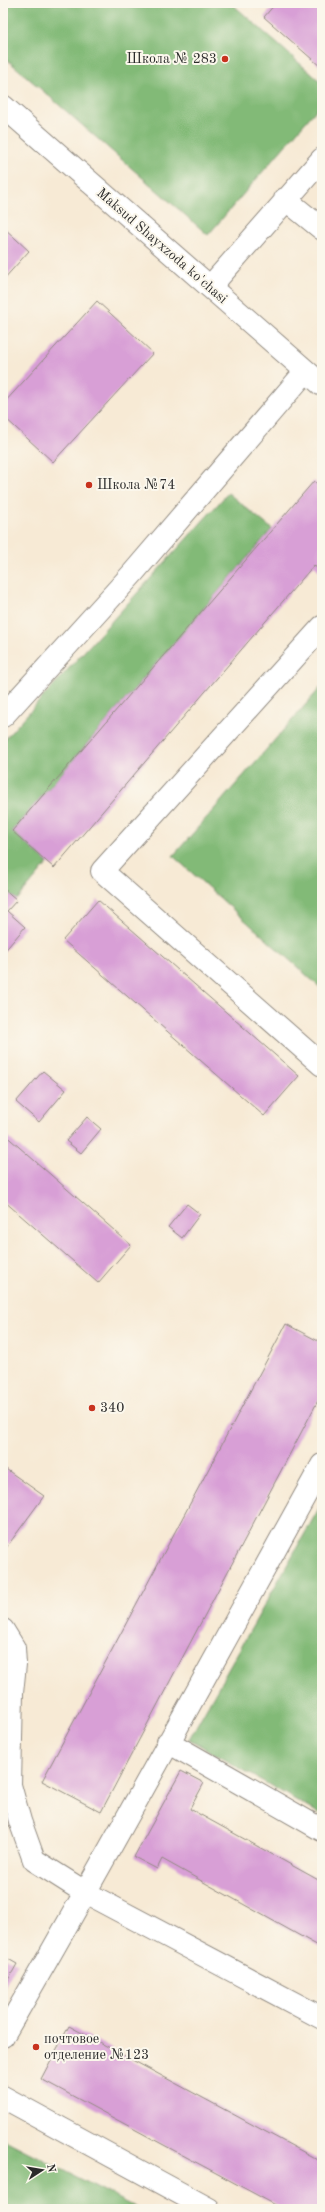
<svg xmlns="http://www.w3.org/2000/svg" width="325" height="2212" viewBox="0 0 325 2212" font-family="'Old Standard TT',serif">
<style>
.forest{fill:#82ba77;stroke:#567251}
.building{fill:#d89fd6}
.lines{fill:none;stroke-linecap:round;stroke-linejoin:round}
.minor-casing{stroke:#918a80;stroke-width:24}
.minor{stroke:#fff;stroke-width:22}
.poi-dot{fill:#c8321e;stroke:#fbf7ec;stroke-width:1.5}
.labels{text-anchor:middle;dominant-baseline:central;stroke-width:4;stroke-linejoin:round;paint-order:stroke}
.poi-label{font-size:14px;fill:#2b2b2b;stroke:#fbf7ec;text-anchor:start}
.street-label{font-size:14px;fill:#2b2b2b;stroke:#fbf7ec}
</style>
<rect width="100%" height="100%" fill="#fbf7ec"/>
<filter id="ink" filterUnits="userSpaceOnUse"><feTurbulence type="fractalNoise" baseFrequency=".025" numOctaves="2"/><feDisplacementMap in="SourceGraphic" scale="8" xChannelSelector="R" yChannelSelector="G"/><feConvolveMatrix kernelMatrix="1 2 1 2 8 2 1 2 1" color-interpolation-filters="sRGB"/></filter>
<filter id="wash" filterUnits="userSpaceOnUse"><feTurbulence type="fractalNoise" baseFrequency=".012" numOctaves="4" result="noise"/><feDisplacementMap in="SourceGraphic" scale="16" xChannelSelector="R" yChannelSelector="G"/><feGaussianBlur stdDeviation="0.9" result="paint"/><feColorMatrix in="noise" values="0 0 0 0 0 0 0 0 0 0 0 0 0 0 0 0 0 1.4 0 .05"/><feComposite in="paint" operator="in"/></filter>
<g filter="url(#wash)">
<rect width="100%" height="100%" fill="#f7ead5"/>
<!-- forest -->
<path class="forest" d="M3,3h228l91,80v20l-114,132 -205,-179z
M228,493l44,36 -260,302 36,32 -31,37 -14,-12v-147z
M322,686v303l-149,-133z
M322,1503v312l-133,-76z
M3,2139l136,70h-136z"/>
<g id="blocks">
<!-- building -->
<path class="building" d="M276,3h46l-1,64 -57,-50z
M3,227l26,24 -26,29z
M97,301l56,52 -100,109 -50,-46v-12z
M314,481l8,7v82l-2,2 -6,-7 -260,303 -42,-37z
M3,888l14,12 -10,11 18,16 -22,26z
M98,900l201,176 -35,40 -201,-176z
M43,1071l23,19 -27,32 -23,-20z
M87,1117l14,12 -20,24 -15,-12z
M3,1133l128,112 -33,38 -95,-83z
M187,1204l13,10 -18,24 -14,-11z
M286,1324l36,19v50l-221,419 -59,-31z
M3,1467l41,29 -41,56z
M181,1771l23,12 -14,26 132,73v66l-160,-89 -5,10 -23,-12z
M3,1956l14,8 -14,25z
M69,2026l253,136v47h-39l-242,-130z"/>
</g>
</g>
<g filter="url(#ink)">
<use href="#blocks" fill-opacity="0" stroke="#918a80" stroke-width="1"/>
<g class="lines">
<!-- minor casing -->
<g class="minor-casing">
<path id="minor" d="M3,106l319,279
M285,199l37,30
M210,287l112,-128
M322,627l-220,244 220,194
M3,716l130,-143 173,-202
M3,1630l11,18 1,16 -3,29 -2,92 10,36 14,39 52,33 236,125
M168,1742l154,88
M3,2036c110,-188 213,-381 319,-571
M3,2097l206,112"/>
</g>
<!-- minor -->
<use href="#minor" class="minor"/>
</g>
</g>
<!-- markers -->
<g class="poi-dot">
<circle cx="225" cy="59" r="4"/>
<circle cx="89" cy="485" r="4"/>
<circle cx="92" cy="1408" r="4"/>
<circle cx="36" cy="2047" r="4"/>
</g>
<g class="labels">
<!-- poi labels -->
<g class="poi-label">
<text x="217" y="59" text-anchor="end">Школа № 283</text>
<text x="97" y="485">Школа №74</text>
<text x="100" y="1408">340</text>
<text x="44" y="2039">почтовое<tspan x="44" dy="16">отделение №123</tspan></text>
</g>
<!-- street labels -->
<g class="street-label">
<text transform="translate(162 246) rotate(41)">Maksud Shayxzoda ko'chasi</text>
</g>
</g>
<!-- margin -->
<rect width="325" height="2212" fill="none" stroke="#fbf7ec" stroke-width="16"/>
<!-- north arrow -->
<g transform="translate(42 2170) rotate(78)" stroke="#fbf7ec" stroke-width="3" paint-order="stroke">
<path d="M0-3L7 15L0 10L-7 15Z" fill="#2b2b2b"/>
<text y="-6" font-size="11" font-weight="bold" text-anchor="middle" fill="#2b2b2b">N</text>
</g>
</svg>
